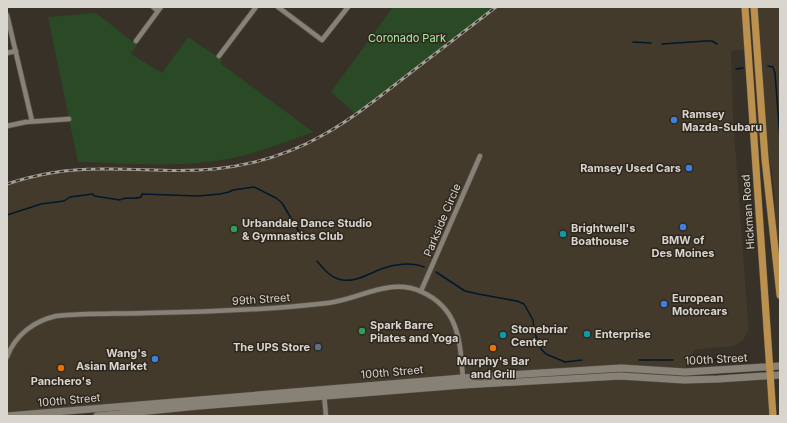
<svg xmlns="http://www.w3.org/2000/svg" width="787" height="423" viewBox="0 0 787 423" font-family="Inter,sans-serif">
<style>
.built{fill:#443a2b}
.green{fill:#2a4a26}
.lines{fill:none;stroke-linecap:round;stroke-linejoin:round}
.stream{stroke:#00172c;stroke-width:1.5}
.street-casing{stroke:#534d45;stroke-width:6}
.secondary-casing{stroke:#534d45;stroke-width:8}
.primary-casing{stroke:#534d45;stroke-width:8}
.street{stroke:#888176;stroke-width:4.5}
.secondary{stroke:#888176;stroke-width:7}
.primary{stroke:#bc904d;stroke-width:7}
.rail-casing{stroke:#a5a099;stroke-width:3}
.rail{stroke:#2d271e;stroke-width:1.5;stroke-dasharray:4.5;stroke-linecap:butt}
.shop-dot{fill:#3f7fe0;stroke:#2d271e;stroke-width:1.5}
.leisure-dot{fill:#2e9e5b;stroke:#2d271e;stroke-width:1.5}
.culture-dot{fill:#0f9aa8;stroke:#2d271e;stroke-width:1.5}
.service-dot{fill:#5c6f8a;stroke:#2d271e;stroke-width:1.5}
.food-dot{fill:#e8710a;stroke:#2d271e;stroke-width:1.5}
.labels{text-anchor:middle;dominant-baseline:central;stroke-width:3;stroke-linejoin:round;paint-order:stroke}
.park-label{font-size:11px;fill:#aeeea5;stroke:#2d271e}
.poi-label{font-size:11px;font-weight:bold;fill:#d8d4ce;stroke:#2d271e;text-anchor:start}
.street-label{font-size:11px;fill:#d8d4ce;stroke:#2d271e}
</style>
<rect width="100%" height="100%" fill="#383128"/>
<!-- built -->
<path class="built" d="M496,7h249l2,42 -16,2 2,65 15,206v8l-5,10 -9,6 -34,3 -5,1 -7,8 -3,14 -64,-4 -614,48v-232l29,-8 42,-7h30l75,2 31,-2 27,-4 46,-13 35,-16 34,-22z
M758,7h22v266l-5,-49v-26l-4,-32 -4,-16 -9,-121z
M770,375l3,41h-676l523,-40 64,4z"/>
<!-- green -->
<path class="green" d="M393,7h103l-140,107 -25,-22z
M96,13l41,32 -6,9 31,19 26,-36 34,23 -2,3 93,69c-25,9 -50,19 -76,25 -50,12 -107,6 -159,5l-30,-145z"/>
<g class="lines">
<!-- stream -->
<path class="stream" d="M633,42l18,1
M662,44l44,-3h6l5,3
M768,66l5,1 2,6 5,66
M736,69l7,-1
M7,215l34,-11 23,-3 6,-4 23,-3 1,2 26,4c6,-4 14,0 21,-3l1,-3 56,2 22,-2 9,-2 4,-2 21,-3 22,11 6,5 22,37
M317,261c6,7 12,15 21,18 15,5 30,-5 43,-10 13,-5 30,-7 43,-2
M436,272l29,19 13,3 39,7 7,3 9,16 1,11 7,18 5,5 19,8 17,-2
M700,359l39,2 5,-2
M639,360h34"/>
<!-- street casing -->
<g class="street-casing">
<path id="street" d="M153,7l5,4
M278,7l44,33 26,-33
M7,15l25,106
M136,41l25,-34
M7,53l9,-2
M219,56l37,-49
M7,126l19,-4 43,-3
M421,291l59,-135
M7,357c8,-22 27,-36 49,-41 30,-3 60,-2 90,-3 61,-1 122,-3 182,-10 32,-4 62,-26 94,-11 38,17 38,51 41,87
M324,394l2,22"/>
</g>
<!-- secondary casing -->
<g class="secondary-casing">
<path id="secondary" d="M7,416l455,-38 159,-10 64,4 95,-6
M97,416l102,-10 264,-21 157,-9 64,4 34,-1 62,-4"/>
</g>
<!-- primary casing -->
<g class="primary-casing">
<path id="primary" d="M745,7l28,409
M754,7l11,152 15,136"/>
</g>
<!-- street -->
<use href="#street" class="street"/>
<!-- secondary -->
<use href="#secondary" class="secondary"/>
<!-- primary -->
<use href="#primary" class="primary"/>
<!-- rail casing -->
<g class="rail-casing">
<path id="rail" d="M7,184c30,-10 61,-15 92,-15 39,-1 77,4 115,0 38,-4 76,-15 109,-34 29,-16 55,-37 82,-58 30,-23 60,-46 91,-70"/>
</g>
<!-- rail -->
<use href="#rail" class="rail"/>
</g>
<!-- markers -->
<g class="shop-dot">
<circle cx="674" cy="120" r="4"/>
<circle cx="689" cy="168" r="4"/>
<circle cx="683" cy="227" r="4"/>
<circle cx="664" cy="304" r="4"/>
<circle cx="155" cy="359" r="4"/>
</g>
<g class="leisure-dot">
<circle cx="234" cy="229" r="4"/>
<circle cx="362" cy="331" r="4"/>
</g>
<g class="culture-dot">
<circle cx="563" cy="234" r="4"/>
<circle cx="587" cy="334" r="4"/>
<circle cx="503" cy="335" r="4"/>
</g>
<circle class="service-dot" cx="318" cy="347" r="4"/>
<g class="food-dot">
<circle cx="493" cy="348" r="4"/>
<circle cx="61" cy="368" r="4"/>
</g>
<g class="labels">
<!-- park labels -->
<g class="park-label">
<text x="407" y="38">Coronado Park</text>
</g>
<!-- poi labels -->
<g class="poi-label">
<text x="682" y="114">Ramsey<tspan x="682" dy="13">Mazda-Subaru</tspan></text>
<text x="681" y="168" text-anchor="end">Ramsey Used Cars</text>
<text x="242" y="223">Urbandale Dance Studio<tspan x="242" dy="13">&amp; Gymnastics Club</tspan></text>
<text x="571" y="228">Brightwell's<tspan x="571" dy="13">Boathouse</tspan></text>
<text x="683" y="240" text-anchor="middle">BMW of<tspan x="683" dy="13">Des Moines</tspan></text>
<text x="672" y="298">European<tspan x="672" dy="13">Motorcars</tspan></text>
<text x="370" y="325">Spark Barre<tspan x="370" dy="13">Pilates and Yoga</tspan></text>
<text x="511" y="329">Stonebriar<tspan x="511" dy="13">Center</tspan></text>
<text x="595" y="334">Enterprise</text>
<text x="310" y="347" text-anchor="end">The UPS Store</text>
<text x="147" y="353" text-anchor="end">Wang's<tspan x="147" dy="13">Asian Market</tspan></text>
<text x="493" y="361" text-anchor="middle">Murphy's Bar<tspan x="493" dy="13">and Grill</tspan></text>
<text x="61" y="381" text-anchor="middle">Panchero's</text>
</g>
<!-- street labels -->
<g class="street-label">
<text transform="translate(748 212) rotate(-94)">Hickman Road</text>
<text transform="translate(442 220) rotate(-67)">Parkside Circle</text>
<text transform="translate(261 299) rotate(-4)">99th Street</text>
<text transform="translate(716 359) rotate(-3)">100th Street</text>
<text transform="translate(392 372) rotate(-5)">100th Street</text>
<text transform="translate(69 400) rotate(-5)">100th Street</text>
</g>
</g>
<!-- border -->
<rect width="787" height="423" fill="none" stroke="#d8d4ce" stroke-width="16"/>
</svg>
